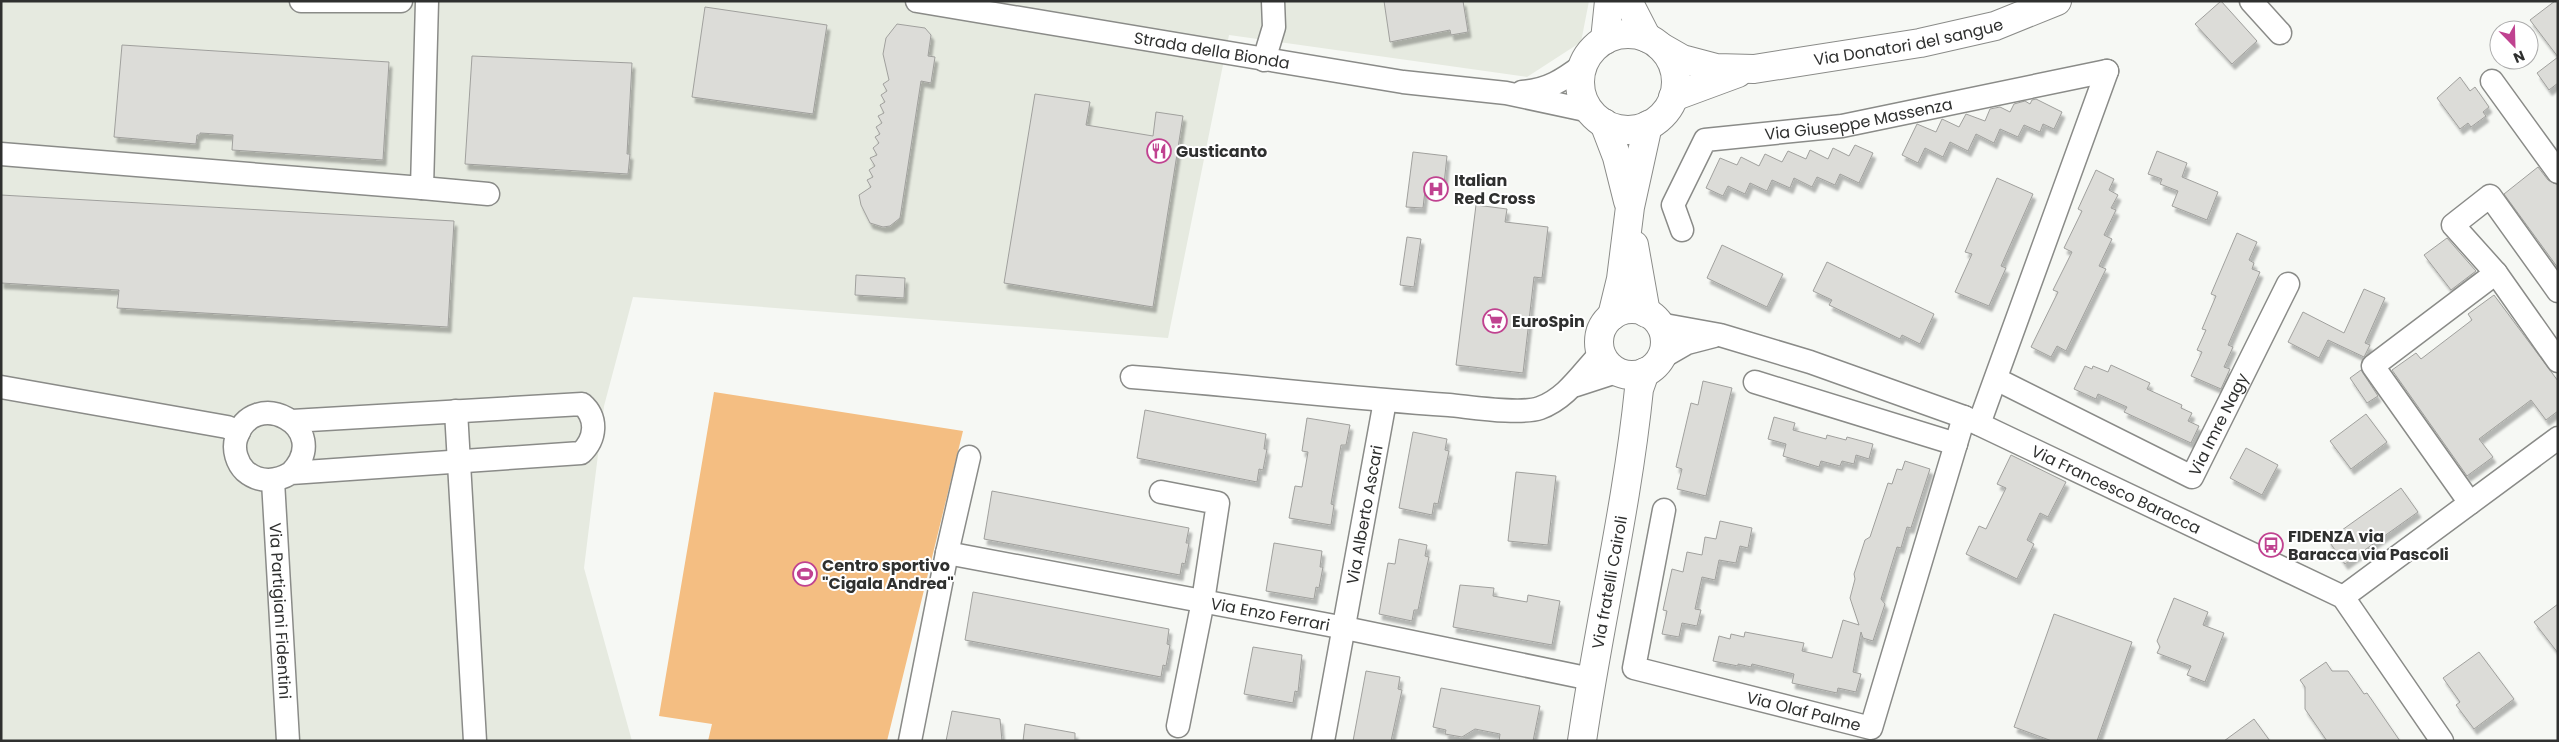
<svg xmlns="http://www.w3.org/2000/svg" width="2559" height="742" viewBox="0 0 2559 742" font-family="Poppins,sans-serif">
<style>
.built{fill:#e6eae0}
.green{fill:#f4be82}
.building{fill:#dcdcd8;stroke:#a0a09d;filter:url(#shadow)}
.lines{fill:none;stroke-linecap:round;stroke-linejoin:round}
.minor-casing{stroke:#8a8b88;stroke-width:25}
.tertiary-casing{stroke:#8a8b88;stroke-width:30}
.minor{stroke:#fff;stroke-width:22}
.tertiary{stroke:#fff;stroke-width:28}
.labels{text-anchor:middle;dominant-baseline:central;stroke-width:4;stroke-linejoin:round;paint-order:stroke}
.street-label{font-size:16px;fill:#2f302f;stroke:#fff}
.poi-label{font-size:16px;font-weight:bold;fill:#2f302f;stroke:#fff;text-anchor:start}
</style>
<defs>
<filter id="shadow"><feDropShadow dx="3" dy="5.5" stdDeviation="1" flood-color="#0004"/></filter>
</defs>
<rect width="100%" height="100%" fill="#f6f8f4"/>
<!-- built -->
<path class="built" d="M1,1h1588l-8,41 -54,35 -298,-42 -61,303 -535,-41 -29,109 -20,162 48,173h-631z"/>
<!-- green -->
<path class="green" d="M714,392l249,39 -76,310h-179l4,-17 -53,-8z"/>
<!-- building -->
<path class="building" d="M1384,1h79l5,31 -17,3 -1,-5 -60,12z
M2221,1l36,40 -25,23 -37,-40z
M2555,1h3v82l-9,7 -12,-17 21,-16 -28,-37z
M705,7l122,18 -14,89 -121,-17z
M897,24l28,4 6,7 -3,21 7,1 -4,26 -10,-2 -21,137 -10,8 -7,1 -13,-4 -9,-18 -2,-10 12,-8 -4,-7 6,-3 -4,-7 6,-4 -5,-8 7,-3 -4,-7 6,-5 -4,-6 5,-3 -4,-7 6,-4 -4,-7 6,-3 -4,-8 5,-3 -4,-7 6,-4 -4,-7 6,-4 -6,-26 3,-16z
M122,45l267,17 -6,98 -151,-10 1,-15 -33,-2v2h-3l-1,9 -82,-7z
M472,56l160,7 -5,91h3l-2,20 -163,-10z
M2460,77l10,14 5,-4 14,20 -6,5 3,4 -15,11 -3,-4 -8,6 -23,-31z
M1035,94l55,8 -4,23 67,11 3,-24 27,4 -30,191 -149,-24z
M2036,99l26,13 -8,17 -11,-5 -3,8 -16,-7 -6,12 -18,-8 -6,14 -18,-9 -8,17 -18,-9 -7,15 -18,-9 -7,15 -16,-8 15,-31 19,8 6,-13 17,8 7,-13 19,7 5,-12 10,-2 10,5 4,-8 11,-3 5,3 2,-4z
M1855,145l18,8 -14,30 -19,-9 -5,11 -18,-8 -5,10 -18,-9 -4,10 -18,-8 -5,11 -17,-8 -5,11 -17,-8 -5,10 -17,-8 14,-30 17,7 4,-8 18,9 6,-12 17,8 6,-11 18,8 4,-9 18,9 5,-11 16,8z
M2157,151l30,12 -5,14 36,15 -11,28 -35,-14 6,-15 -18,-7 2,-5 -14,-5z
M1413,152l34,4 -3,28 -18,-2 -3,26 -17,-1z
M2538,167l10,13 10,5v83l-54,-74z
M2096,170l18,9 -5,11 9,5 -7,13 5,2 -12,25 8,4 -13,27 7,3 -40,82 -9,-5 -6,11 -20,-10 27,-55 -5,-2 19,-38 -8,-4 18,-37 -4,-2z
M1997,178l36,16 -32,72 5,2 -17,38 -34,-14 17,-38 -7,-2z
M1,195l453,26 -6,106 -331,-19 2,-18 -118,-7z
M1476,205l31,4 -2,13 43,5 -6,51 -8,-1 -11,96 -67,-8z
M2237,233l20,9 -8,18 5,3 -2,6 8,3 -32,73 5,2 -9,20 6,2 -9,20 -30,-13 11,-24 -5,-2 9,-20 -4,-1 14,-33 -5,-2z
M1407,237l14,2 -7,48 -14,-2z
M2447,238l29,33 -25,19 -27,-35z
M1722,245l61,29 -16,33 -60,-29z
M1827,262l107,52 -14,30 -18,-9 -2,4 -71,-34 3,-5 -19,-9z
M856,275l49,3 -1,20 -49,-3z
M2364,289l21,9 -20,45 5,2 -6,12 -36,-17 -9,18 -31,-16 15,-30 41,21z
M2494,295l64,86v30l-12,9 -15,-20 -52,39 14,18 -26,19 -75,-106 24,-17 5,6 51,-39 -4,-6z
M2111,365l39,18 -3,6 35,16 -1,3 11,5 -4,8 11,5 -8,17 -67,-31 3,-5 -29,-13 -2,5 -22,-10 11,-23 7,3 1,-3 15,6z
M2361,370l17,26 -11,7 -17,-25z
M1703,381l29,7 -26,108 -29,-7 5,-20 -6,-2 15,-64 7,2z
M1145,410l121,24 -2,15h3l-4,21 -4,-1 -2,13 -120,-24z
M2366,414l21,28 -36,27 -21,-28z
M1774,417l21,6 -2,7 33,9 1,-4 19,5 1,-3 26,7 -4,15 -13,-4 -2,9 -12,-3 -2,5 -19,-5 -2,6 -36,-11 3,-12 -18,-5z
M1307,418l43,7 -4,20h-5l-10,59 3,1 -3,20 -42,-7 6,-32 7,1 6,-35 -6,-1z
M1413,432l34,7 -2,11 4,1 -11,53 -4,-1 -2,12 -33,-7z
M2246,448l32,17 -16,30 -32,-17z
M2011,455l55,27 -18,35 -8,-4 -13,27 7,4 -17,35 -51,-25 13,-28 7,3 20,-41 -9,-4z
M1905,461l25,8 -19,59 -4,-1 -6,21 -4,-1 -16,52 4,5 -12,37 -10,-3 -2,-6 -8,40 8,2 -5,18 -18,-4 -1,5 -45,-10 2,-9 -42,-10 -1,3 -13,-3v2l-25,-5 6,-25 11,3 1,-5 13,3 1,-5 59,11 -2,8 30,7 11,-38 16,5 -9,-27 5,-19 -1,-5 11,-34 5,-3 18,-54 4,1 5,-15 5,1z
M1516,472l40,4 -8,69 -40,-4z
M2401,488l17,24 -73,52 -17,-24z
M992,491l197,37 -3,15h3l-4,21 -3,-1 -2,12 -196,-36z
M1720,521l32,7 -4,20 -8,-2 -4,17 -17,-3 -4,20 -13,-3 -7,32 6,1 -4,16 -15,-3 -3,14 -17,-3 5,-23 -4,-1 9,-41 11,3 4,-20 15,3 3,-18 11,2z
M1399,539l28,6 -2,11 4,1 -4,18 -7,35h-4l-2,11 -33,-7 9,-51 7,1z
M1274,543l48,8 -2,16h3l-4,21 -3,-1 -2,12 -48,-8z
M1460,585l34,3 -1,8 34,6 1,-7 32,6 -8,44 -99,-18z
M973,592l196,37 -2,15 3,1 -4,21 -3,-1 -2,12 -196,-37z
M2174,598l34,14 -5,13 21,8 -19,49 -18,-7 4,-9 -34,-13 3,-6 -3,-6z
M2558,604v49l-24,-31z
M2054,614l78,28 -35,99h-45l-38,-14z
M1253,647l49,8 -4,37 -3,-1 -2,12 -49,-9z
M2479,652l35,47 -40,30 -18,-24 4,-3 -17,-24z
M2326,662l6,9h16l16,23 3,-1 33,48h-73l-22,-32v-22l-5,-7z
M1366,671l34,6 -2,12 4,1 -11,51h-38z
M1441,688l99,18 -7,35h-34l1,-7 -25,-5 -13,8 -17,-3 1,-4 -13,-3z
M952,711l48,8 2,22h-56z
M2254,719l16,22h-46z
M1025,724l50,9v8h-52z"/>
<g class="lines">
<!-- minor casing -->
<g class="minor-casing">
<g id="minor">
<path d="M301,1h100"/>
<path id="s1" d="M917,1l486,81 103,11 84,18"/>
<path d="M2251,1l29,32"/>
<path d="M1264,60l10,-33 -1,-26"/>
<path d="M2492,81l66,91"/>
<path d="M1522,92c26,-2 41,-12 61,-27"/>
<path d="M1,154l421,34 5,-187"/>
<path d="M422,188l66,6"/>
<path id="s2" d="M1682,230l-9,-25 32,-65 137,-14 265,-55"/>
<path d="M2558,291l-68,-95 -37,29 43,48 62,88"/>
<path id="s3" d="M1659,324l61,11 90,27 154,55 379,180 99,144"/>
<path d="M1661,358l26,-15 27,-7"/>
<path d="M1132,377c106,8 211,21 317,28 22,2 71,10 91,3 27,-10 41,-34 61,-55"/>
<path id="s4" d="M1996,379l196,98 96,-193"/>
<path d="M1755,382l201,62"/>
<path d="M1576,385l40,-13"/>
<path d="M1,387l226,40 12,5"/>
<path d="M456,411l19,330"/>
<path d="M1979,424l128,-353"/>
<path d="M291,473c44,-46 -39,-89 -55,-34 -3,11 1,24 9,32 14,12 31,11 46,2l290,-20c15,-14 17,-35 1,-49l-290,17"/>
<path id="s5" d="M273,481l15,260"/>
<path d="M1161,492l57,11 -15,98 -25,125"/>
<path d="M2470,503l-97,-137 123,-93"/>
<path id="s6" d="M1664,510l-30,158 237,60 93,-311"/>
<path id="s7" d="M947,553l398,75 246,51"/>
<path d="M2343,597l215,-159"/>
<path d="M910,741l37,-188 22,-96"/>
<path id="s8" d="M1323,741l62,-340"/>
</g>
</g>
<!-- tertiary casing -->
<g class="tertiary-casing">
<g id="tertiary">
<path d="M1628,1l19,37"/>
<circle cx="1628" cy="82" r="48"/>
<path d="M1605,40l4,-39"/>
<path id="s9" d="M1661,47l21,12 34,9 38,1 166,-26 75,-17 62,-25"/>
<path d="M1673,97l65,-24"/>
<path d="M1604,123l13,34 11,44"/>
<path d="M1634,245l12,68"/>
<circle cx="1632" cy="342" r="33"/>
<path d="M1612,316l9,-37 9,-72 18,-82"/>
<path id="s10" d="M1582,741c17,-118 45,-233 57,-352l6,-17"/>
</g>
</g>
<!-- minor -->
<use href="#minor" class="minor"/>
<!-- tertiary -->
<use href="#tertiary" class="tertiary"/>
</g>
<!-- icons -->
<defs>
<g id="restaurant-ring" transform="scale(1.25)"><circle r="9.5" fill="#fff" stroke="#c04290" stroke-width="1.5"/><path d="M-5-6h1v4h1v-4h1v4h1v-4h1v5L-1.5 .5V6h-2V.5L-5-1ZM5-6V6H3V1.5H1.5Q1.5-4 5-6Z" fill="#c04290"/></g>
<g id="hospital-ring" transform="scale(1.25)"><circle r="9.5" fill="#fff" stroke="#c04290" stroke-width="1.5"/><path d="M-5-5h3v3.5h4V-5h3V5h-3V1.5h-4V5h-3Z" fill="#c04290"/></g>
<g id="supermarket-ring" transform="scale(1.25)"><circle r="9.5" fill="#fff" stroke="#c04290" stroke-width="1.5"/><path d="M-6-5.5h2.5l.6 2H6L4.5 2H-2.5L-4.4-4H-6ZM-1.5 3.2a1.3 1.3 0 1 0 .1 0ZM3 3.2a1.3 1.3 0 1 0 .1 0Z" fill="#c04290"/></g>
<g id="bus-ring" transform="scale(1.25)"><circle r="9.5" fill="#fff" stroke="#c04290" stroke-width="1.5"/><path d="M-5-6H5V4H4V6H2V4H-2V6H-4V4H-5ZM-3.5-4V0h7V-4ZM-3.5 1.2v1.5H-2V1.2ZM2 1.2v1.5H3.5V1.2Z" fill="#c04290"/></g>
<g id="stadium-ring" transform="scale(1.25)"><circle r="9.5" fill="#fff" stroke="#c04290" stroke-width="1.5"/><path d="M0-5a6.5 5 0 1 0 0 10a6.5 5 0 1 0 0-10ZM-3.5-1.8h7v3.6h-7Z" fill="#c04290"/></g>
</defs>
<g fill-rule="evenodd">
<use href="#restaurant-ring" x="1159" y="151"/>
<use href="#hospital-ring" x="1436" y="189"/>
<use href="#supermarket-ring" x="1495" y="321"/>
<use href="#bus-ring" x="2271" y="545"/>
<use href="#stadium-ring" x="805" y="574"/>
</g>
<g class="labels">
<!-- street labels -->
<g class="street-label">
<text stroke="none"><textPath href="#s9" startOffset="254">Via Donatori del sangue</textPath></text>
<text stroke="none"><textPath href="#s1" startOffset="299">Strada della Bionda</textPath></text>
<text stroke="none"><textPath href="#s2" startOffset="254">Via Giuseppe Massenza</textPath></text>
<text stroke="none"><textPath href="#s4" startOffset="278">Via Imre Nagy</textPath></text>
<text stroke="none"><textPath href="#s3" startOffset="488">Via Francesco Baracca</textPath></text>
<text stroke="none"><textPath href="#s8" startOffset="230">Via Alberto Ascari</textPath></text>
<text stroke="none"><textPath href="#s10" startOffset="161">Via fratelli Cairoli</textPath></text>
<text stroke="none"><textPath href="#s5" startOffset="130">Via Partigiani Fidentini</textPath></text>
<text stroke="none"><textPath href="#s7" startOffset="329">Via Enzo Ferrari</textPath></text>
<text stroke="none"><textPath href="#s6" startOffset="336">Via Olaf Palme</textPath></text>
</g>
<!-- poi labels -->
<g class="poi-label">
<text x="1176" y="151">Gusticanto</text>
<text x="1454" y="180">Italian<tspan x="1454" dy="18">Red Cross</tspan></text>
<text x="1512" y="321">EuroSpin</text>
<text x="2288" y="536">FIDENZA via<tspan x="2288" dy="18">Baracca via Pascoli</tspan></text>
<text x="822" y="565">Centro sportivo<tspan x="822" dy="18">"Cigala Andrea"</tspan></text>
</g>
</g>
<!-- border -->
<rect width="2559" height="742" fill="none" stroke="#2f302f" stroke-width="5"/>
<!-- north arrow -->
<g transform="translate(2514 45) rotate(157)"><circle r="24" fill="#ffffff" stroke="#acacac"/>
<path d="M0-4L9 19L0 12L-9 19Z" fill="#c04290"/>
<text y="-8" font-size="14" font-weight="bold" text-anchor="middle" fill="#2f302f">N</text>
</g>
</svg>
